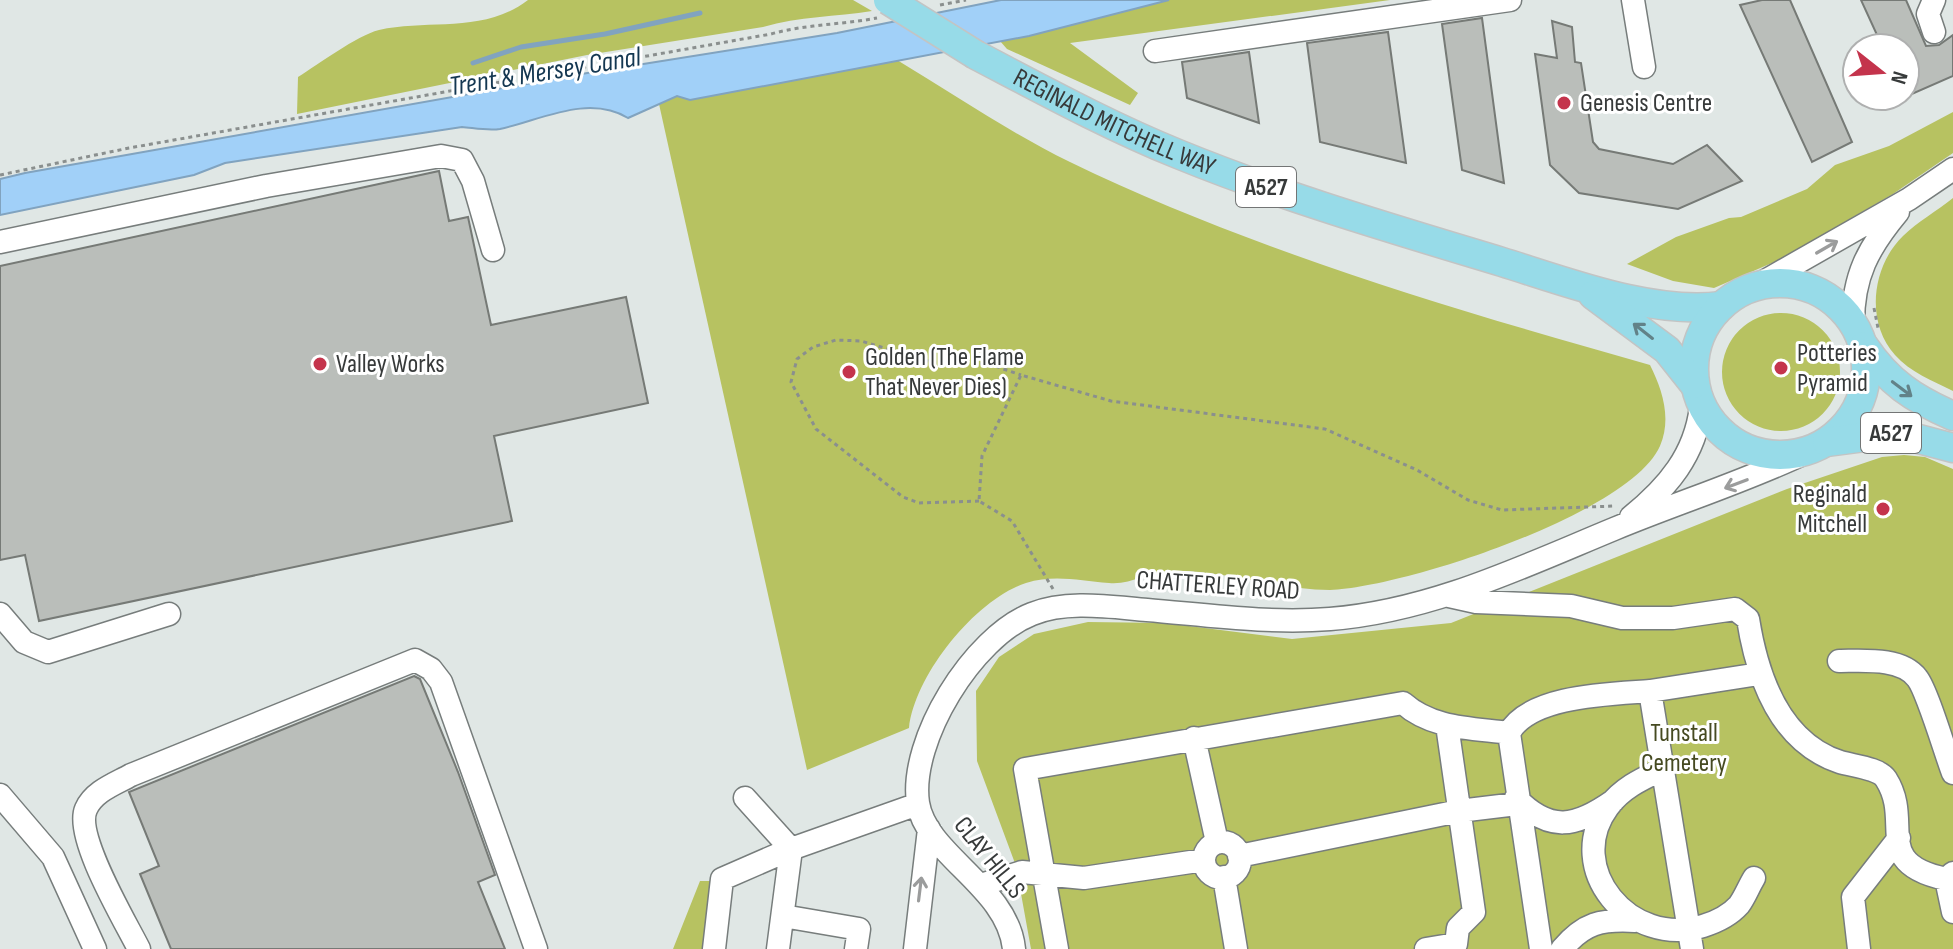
<svg xmlns="http://www.w3.org/2000/svg" width="1953" height="949" viewBox="0 0 1953 949" font-family="'Sofia Sans Condensed',sans-serif">
<style>
.green{fill:#b7c261}
.water{fill:#a1d0f8;stroke:#81a3bf;stroke-width:2}
.lines{fill:none;stroke-linecap:round;stroke-linejoin:round}
.stream{stroke:#81a3bf;stroke-width:5}
.building{fill:#babeba;stroke:#767a76;stroke-width:2}
.minor-casing{stroke:#777d7c;stroke-width:25}
.major-casing{stroke:#c3c4c4;stroke-width:31}
.path{stroke:#8a8f8e;stroke-width:3;stroke-dasharray:4 4;stroke-linecap:butt}
.minor{stroke:#fff;stroke-width:22}
.major{stroke:#97dbe8;stroke-width:28}
.major-bridge-casing{stroke:#c3c4c4;stroke-width:31;stroke-linecap:butt}
.major-bridge{stroke:#97dbe8;stroke-width:28}
.oneway{stroke:#9b9c9c}
.oneway2{stroke:#628288}
.poi-dot{fill:#c4344c;stroke:#fff;stroke-width:3}
.labels{text-anchor:middle;dominant-baseline:central;stroke-width:6;stroke-linejoin:round;paint-order:stroke}
.shield{fill:#fff;stroke:#737575;stroke-width:2}
.shield-label{font-size:24px;font-weight:bold;fill:#373a3a}
.poi-label{font-size:26px;fill:#373a3a;stroke:#fff;text-anchor:start}
.street-label{font-size:26px;fill:#373a3a;stroke:#fff}
.park-label{font-size:26px;fill:#464a21;stroke:#fff}
.water-label{font-size:28px;font-style:italic;fill:#143751;stroke:#fff}
</style>
<rect width="100%" height="100%" fill="#e0e7e5"/>
<!-- green -->
<path class="green" d="M528,0h325l19,11c-36,6 -73,5 -109,16l-176,28 -290,59 1,-37c21,-13 58,-41 81,-47 50,-11 105,4 149,-30z
M1169,0h221l-320,43 68,50 -8,12 -123,-56 -7,-8z
M897,60c57,34 113,73 173,102 182,88 385,148 580,203 12,24 22,53 10,81 -30,68 -258,142 -330,144 -54,0 -108,-21 -162,-19 -20,1 -37,14 -59,12 -29,-2 -54,-9 -83,0 -51,17 -111,92 -117,145l-102,42 -148,-666 18,-8 13,4z
M1953,112v41l-60,41 -112,65 -67,29 -41,-7 -46,-17 49,-27 53,-19 12,-1 66,-28 28,-24 54,-19z
M1953,198v193c-20,-10 -43,-19 -58,-36 -30,-33 -23,-89 8,-119 14,-14 34,-25 50,-38z
M1722 372a59 59 0 1 1 118 0a59 59 0 1 1-118 0Z
M1904,455l21,2 28,12v480h-922l-15,-83 -39,-105 -1,-70 23,-34 35,-23 54,-12 77,1 127,16 159,-16 336,-134 95,-32z
M700,881h13l-7,68h-33z"/>
<!-- water -->
<path class="water" d="M1001,0h168l-140,36 -339,64 -13,-4 -49,22c-40,-24 -87,2 -128,11 -12,2 -26,-1 -38,-2l-237,36 -31,12 -194,40v-36l25,-6 568,-101 244,-39z"/>
<g class="lines">
<!-- stream -->
<path class="stream" d="M473,63l48,-16 84,-13 95,-21"/>
</g>
<!-- building -->
<path class="building" d="M1762,0h28l62,142 -40,20 -72,-157z
M1861,0h45l20,46 13,-1 14,-10v41l-48,21v-49h-22z
M1482,18l22,165 -42,-13 -20,-146z
M1552,21l20,6 3,35 6,1 12,79 6,7 74,15 34,-19 35,36 -64,28 -99,-16 -29,-28 -15,-111 22,4z
M1388,32l18,131 -86,-21 -13,-99z
M1249,52l10,71 -72,-25 -5,-36z
M439,171l10,50 19,-4 23,108 135,-28 22,106 -154,33 18,85 -473,100 -14,-66 -25,5v-294z
M414,676l6,3 38,93 37,103 -17,7 27,67h-334l-31,-75 19,-8 -30,-74z"/>
<g class="lines">
<!-- minor casing -->
<g class="minor-casing">
<path id="minor" d="M1633,0l11,67
M1934,32l-6,-18 6,-14
M1155,51l355,-51
M0,242l266,-56 175,-30 21,4 11,21 20,69
M1758,285l151,-86 44,-30
M1853,323c0,-47 15,-75 45,-111
M1631,517c37,-30 64,-62 70,-110
M1449,596l27,6 95,4 51,12h51l62,-9 13,10c9,57 31,123 92,143 13,4 39,6 46,17 28,44 -16,84 60,100l7,-6
M0,614l24,28 24,10 121,-38
M1839,661c23,0 62,-4 78,17 10,12 29,77 36,95
M1650,691l109,-17
M1194,738l23,104
M1663,769c-21,10 -41,19 -55,38 -45,61 22,142 95,119 13,-4 27,-11 36,-21 6,-8 10,-19 15,-27
M0,795l53,62 42,92
M745,798l46,51
M1516,798c34,35 60,29 97,3
M1204 860a18 18 0 1 1 36 0a18 18 0 1 1-36 0Z
M1239,856l220,-45 58,-7
M1224,877l12,72
M1946,879l7,33
M981,885l41,-13 62,6 120,-18
M783,916l76,13 -3,20
M139,949c-14,-28 -65,-113 -53,-140 8,-18 29,-25 45,-34l284,-115 16,9 10,13 95,267
M714,949l8,-70 69,-30 127,-45
M778,949l13,-100
M915,949l14,-120
M1014,949c-6,-62 -88,-94 -96,-146 -9,-63 55,-166 114,-189 35,-14 78,-7 115,-4 60,5 123,14 183,9 101,-8 192,-52 284,-90 65,-27 130,-47 193,-77
M1057,949l-32,-180 378,-66c29,26 69,25 106,30
M1426,949l30,-5 2,-16 16,-16 -27,-187
M1541,949l-32,-216c20,-38 102,-39 141,-42l42,258
M1562,949c22,-26 39,-30 73,-28
M1859,949l-6,-52 46,-59"/>
</g>
<!-- major casing -->
<g class="major-casing">
<g id="major">
<path id="s1" d="M976,55c67,35 133,71 202,99 105,43 215,75 324,108 65,20 150,53 219,44"/>
<circle cx="1780" cy="369" r="86"/>
<path d="M1593,295l74,55 27,34"/>
<path d="M1864,346c24,36 50,53 89,70"/>
<path d="M1827,442l69,-9 57,15"/>
</g>
</g>
<!-- path -->
<path class="path" d="M940,5l26,-5
M0,175l129,-27 642,-114c35,-10 70,-9 106,-16
M1874,308l4,20
M979,501l-60,2 -16,-6 -87,-68 -25,-47 6,-23 16,-12 23,-7 25,1 70,21 58,2 32,11
M1053,589l-41,-68 -33,-20 3,-45 39,-81 90,26 214,28 92,41 51,30 34,10 113,-4"/>
<!-- minor -->
<use href="#minor" class="minor"/>
<!-- major -->
<use href="#major" class="major"/>
<!-- major-bridge casing -->
<g class="major-bridge-casing">
<path id="major-bridge" d="M888,0l88,55"/>
</g>
<!-- major-bridge -->
<use href="#major-bridge" class="major-bridge"/>
</g>
<!-- one-way arrows -->
<defs><path id="oneway-shaft" d="M-6 0H5M1.5-3L5.5 0L1.5 3" fill="none" stroke-width="1.6" stroke-linecap="round" stroke-linejoin="round" transform="scale(2)"/></defs>
<g class="oneway">
<use href="#oneway-shaft" transform="translate(1827 247) rotate(-30)"/>
<use href="#oneway-shaft" transform="translate(1736 484) rotate(159)"/>
<use href="#oneway-shaft" transform="translate(920 889) rotate(-83)"/>
</g>
<g class="oneway2">
<use href="#oneway-shaft" transform="translate(1643 331) rotate(-142)"/>
<use href="#oneway-shaft" transform="translate(1902 389) rotate(37)"/>
</g>
<!-- markers -->
<g class="poi-dot">
<circle cx="1564" cy="103" r="8"/>
<circle cx="320" cy="364" r="8"/>
<circle cx="1781" cy="368" r="8"/>
<circle cx="849" cy="372" r="8"/>
<circle cx="1883" cy="509" r="8"/>
</g>
<g class="labels">
<!-- shield labels -->
<g class="shield">
<rect x="1236" y="167" width="60" height="40" rx="6"/>
<rect x="1861" y="413" width="60" height="40" rx="6"/>
</g>
<g class="shield-label">
<text x="1266" y="187">A527</text>
<text x="1891" y="433">A527</text>
</g>
<!-- poi labels -->
<g class="poi-label">
<text x="1580" y="103">Genesis Centre</text>
<text x="1797" y="353">Potteries<tspan x="1797" dy="30">Pyramid</tspan></text>
<text x="865" y="357">Golden (The Flame<tspan x="865" dy="30">That Never Dies)</tspan></text>
<text x="336" y="364">Valley Works</text>
<text x="1867" y="494" text-anchor="end">Reginald<tspan x="1867" dy="30">Mitchell</tspan></text>
</g>
<!-- street labels -->
<g class="street-label">
<text stroke="none"><textPath href="#s1" startOffset="154">REGINALD MITCHELL WAY</textPath></text>
<text transform="translate(1218 586) rotate(4)">CHATTERLEY ROAD</text>
<text transform="translate(989 858) rotate(51)">CLAY HILLS</text>
</g>
<!-- park labels -->
<g class="park-label">
<text x="1684" y="733">Tunstall<tspan x="1684" dy="30">Cemetery</tspan></text>
</g>
<!-- water labels -->
<g class="water-label">
<text transform="translate(545 72) rotate(-9)">Trent &amp; Mersey Canal</text>
</g>
</g>
<!-- north arrow -->
<g transform="translate(1881 72) rotate(107)"><circle r="38" fill="#ffffff" stroke="#afb0b0" stroke-width="2"/>
<path d="M0-6L14 30L0 20L-14 30Z" fill="#c4344c"/>
<text y="-12" font-size="22" font-weight="bold" text-anchor="middle" fill="#373a3a">N</text>
</g>
</svg>
